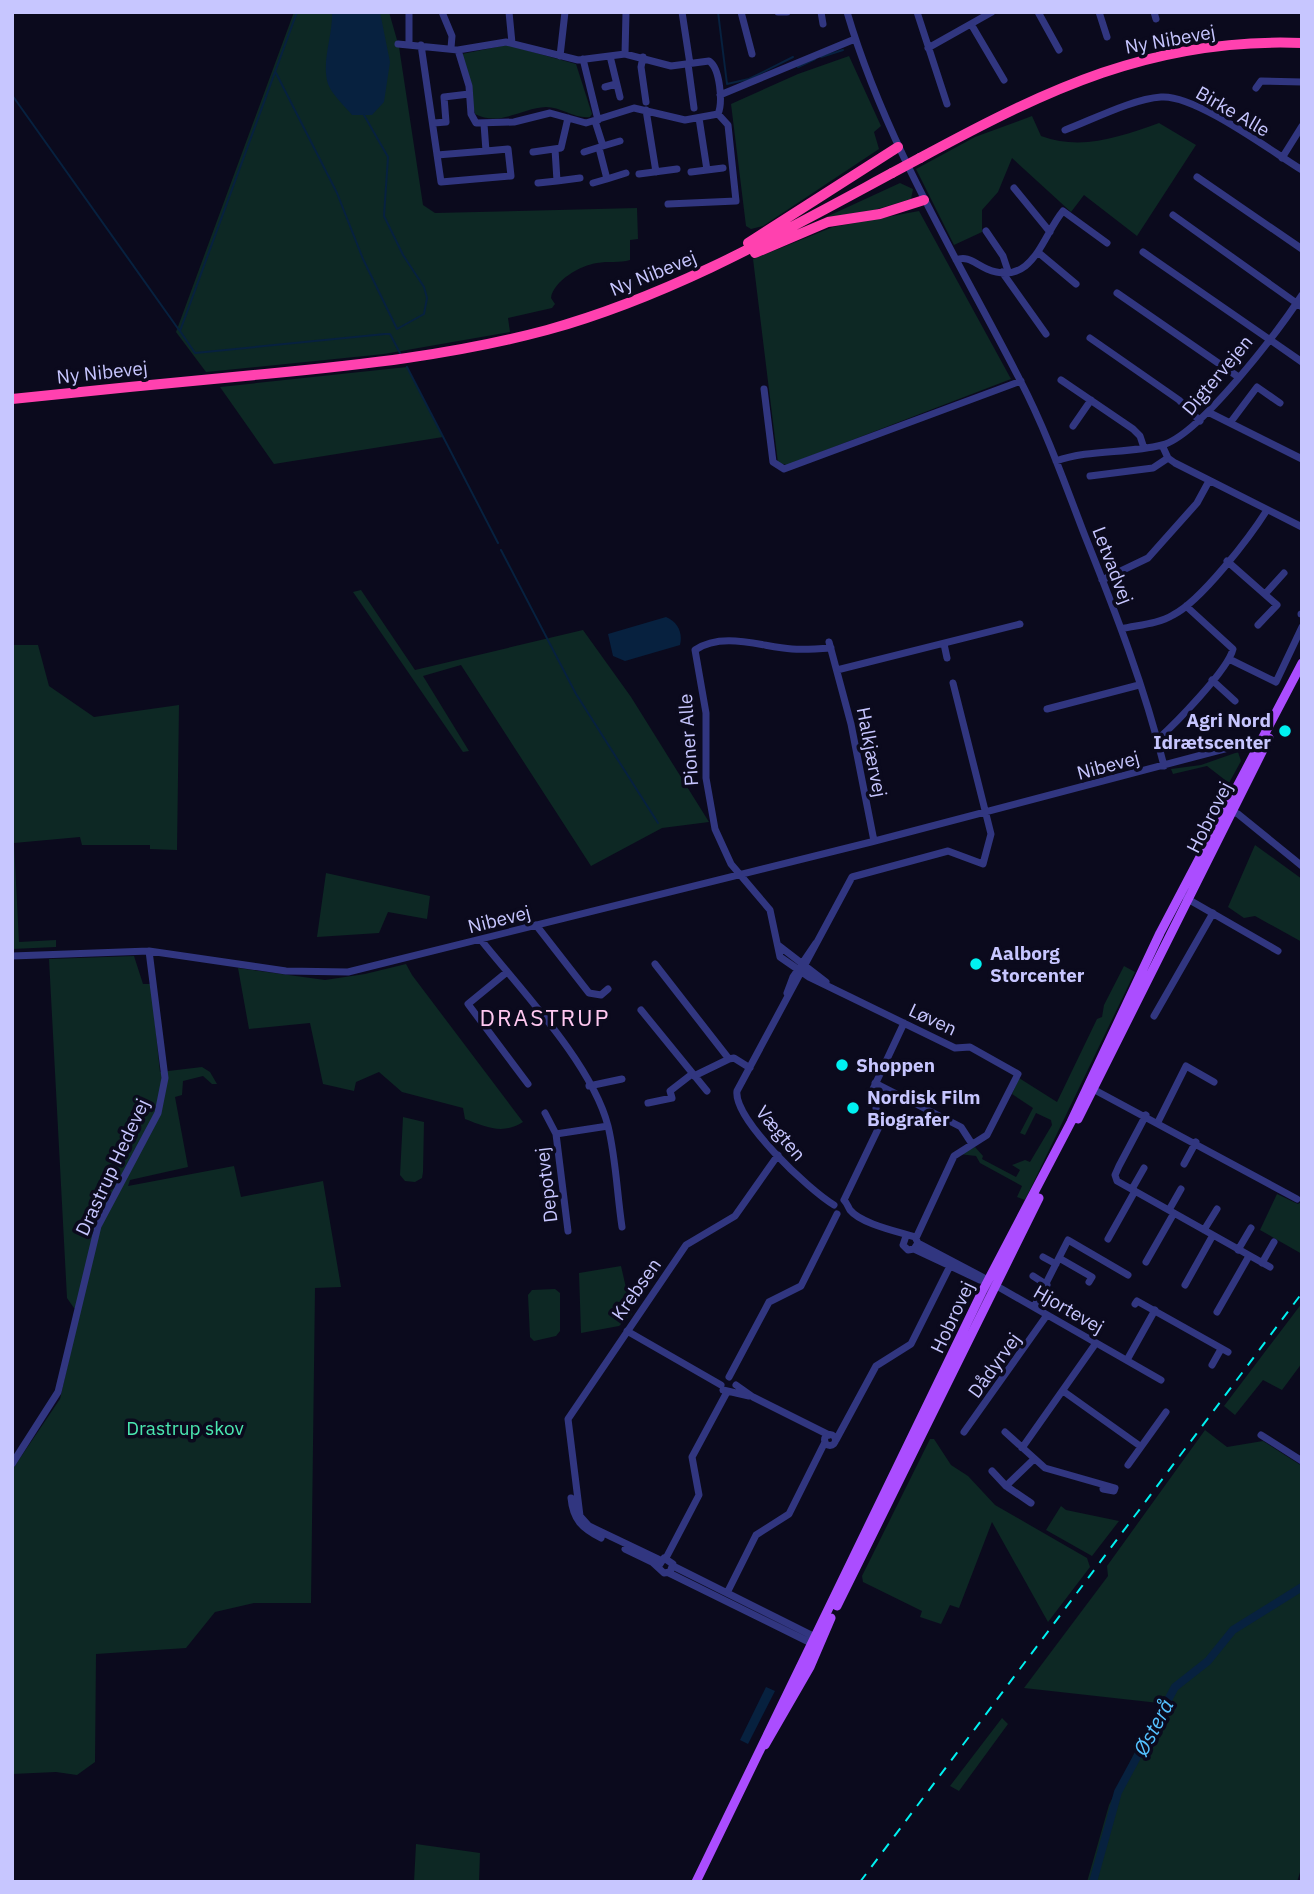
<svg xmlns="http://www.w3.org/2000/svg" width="1314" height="1894" viewBox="0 0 1314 1894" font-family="'IBM Plex Sans',sans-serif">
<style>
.green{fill:#0d2824}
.water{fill:#07213f}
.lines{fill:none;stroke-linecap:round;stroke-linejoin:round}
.stream{stroke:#07213f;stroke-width:2}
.river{stroke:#07213f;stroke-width:8}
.minor{stroke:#313680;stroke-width:7}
.major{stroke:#ab4dff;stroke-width:9}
.highway{stroke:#ff41af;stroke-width:10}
.rail{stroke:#00f1f1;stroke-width:2;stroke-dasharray:10 9;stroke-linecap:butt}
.highway-bridge{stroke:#ff41af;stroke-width:10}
.poi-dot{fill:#00f1f1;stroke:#0b0a1d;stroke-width:2.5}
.labels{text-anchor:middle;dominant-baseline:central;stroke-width:7;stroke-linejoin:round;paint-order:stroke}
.street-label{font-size:19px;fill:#c7c6ff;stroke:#0b0a1d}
.poi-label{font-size:19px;font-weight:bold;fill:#c7c6ff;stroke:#0b0a1d;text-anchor:start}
.park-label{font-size:19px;fill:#4ae7b0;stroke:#0b0a1d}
.water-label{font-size:21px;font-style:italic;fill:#54c1ff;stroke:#0b0a1d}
.quarter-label{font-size:23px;letter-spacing:2px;fill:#ffc8f0;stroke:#0b0a1d}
</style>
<rect width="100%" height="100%" fill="#0b0a1d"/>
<!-- green -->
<path class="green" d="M294,12h95l10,35 24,158 12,8 202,-5 1,31 -8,1v20c-10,3 -22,1 -33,3 -16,2 -44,18 -46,35l4,6 -3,4 -44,10 2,14 -126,22 -178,18 -30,-40z
M507,45l69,19 16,50 -2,3c-15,2 -29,-10 -44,-10 -24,1 -47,20 -71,7l-13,-60z
M849,56l32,70 -7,6 5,17 -116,77 -12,3 -5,-3 -15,-122 67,-30z
M1032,116l9,20c41,15 78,1 118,-13l37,22 -59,91 -53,-41 -13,17 -59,-54 -14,34 -16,18v22l-28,13 -38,-76 59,-32z
M900,183l13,6 -2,10 -37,11 -50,8z
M919,211l92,168 -224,86 -9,-2 -25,-204 80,-32z
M407,367l36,70 -169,27 -54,-77z
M361,590l54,80 168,-40 48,67 78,125 -47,6 -71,38 -130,-201 -38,11 46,75 -6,1 -110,-160z
M12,645h26l11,41 45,31 85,-12 -2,145 -27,-1v-4h-68l-2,-8 -66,6 5,99 37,-2v7l-44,2z
M1238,752l3,9 -12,22 -22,-17 -34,8 -2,-5 30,-4z
M1255,845l47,34v63l-47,-26 -11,2 -16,-11z
M326,873l104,23 -3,23 -39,-7 -9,21 -62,4z
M134,956l9,28h8l9,88 42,-5 8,5 7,12h-5l-9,-8 -20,5 -1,14 -7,2 13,70 -58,13 -2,6 106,-20 7,31 82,-16 18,106 -26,1 -4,315h-57l-39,9 -29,36 -90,6 -1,108 -18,13 -21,-3 -44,2v-304l48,-71 20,-89 -6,-2 -7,-10 -18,-339z
M406,964l6,11 111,147c-20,13 -37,5 -58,-3l-2,-11 -61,-16 -23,-20 -23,10 -2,9 -31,-7 -13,-61 -61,6 -11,-61 87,12 40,-6z
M1124,966l11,6 -110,228 -8,-3 5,-11 -42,-23 -4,-7 -17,-2 16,-7 8,9 -1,3 34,18 4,-7 -8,-5 13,-5 5,2 22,-37 -1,-5 -15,-7 -11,22 -5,-2 13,-25 -21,-14 7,-16 38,24 40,-83 5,-2 2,-12z
M403,1117l21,5 -1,50 -1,6 -7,4 -10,-1 -5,-6z
M1277,1194l21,10 4,-3v53l-42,-24z
M621,1266l11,48 -13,12 -38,7 -2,-60z
M555,1289l5,4v38l-4,5 -22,5 -4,-4 -2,-42 4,-5z
M1302,1303v60l-20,27 -19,-10 -28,35 -11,-9z
M1205,1430l22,17 36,-6 39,25v400l-5,16h-210l22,-77 50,-102 -135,-15 84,-112 -1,-10z
M930,1439h4l17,26 17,11 27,29 92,53 3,9 -42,55 -56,-100 -33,86 -9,-3 -9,19 -21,-7 2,-6 -59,-29 -1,-6z
M1061,1506l5,4 53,11 -27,35 -46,-26z
M1002,1718l6,6 -49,67 -9,-5z
M416,1844l64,9 -1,29h-65z"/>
<!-- water -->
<path class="water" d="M332,12h48l10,50 -6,40 -12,13h-20c-7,-9 -20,-20 -24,-31 -7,-23 5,-48 4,-72z
M666,617c12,5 17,16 14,28l-55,16 -12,-5 -5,-22z
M766,1687l9,4 -27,53 -8,-4z"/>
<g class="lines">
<!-- stream -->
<path class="stream" d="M297,12l-117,319 15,22 190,-19h5l10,19
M718,12l9,72 22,-5 44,-22
M821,57l22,-7
M798,67l17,-8
M276,73l61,120 26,66 34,70 27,-15 3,-16 -3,-11 -21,-32 -19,-39 4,-59 -24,-42
M12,95l167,235
M407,367l91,176
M501,550l75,144 82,129"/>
<!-- river -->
<path class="river" d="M1093,1882l25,-90 57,-105 33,-26 25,-31 69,-43"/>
<!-- minor -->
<path class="minor" d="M409,12v32
M442,12l10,24 -1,12
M509,12l3,31
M682,12l8,52
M741,12l11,42
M778,12h9
M821,12l2,12
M847,12c39,132 111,247 173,368 26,50 45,104 65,156 30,75 60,152 79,230
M917,12l30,92
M1038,12l21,38
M1099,12l8,25
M1154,12l2,7
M971,24l33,56
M398,44l60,6 48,-8 72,18 47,-6 46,12 38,-5c11,7 14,41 9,53l-33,6 -51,-12 -48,15 -36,-10 -36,9 -38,1 -5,-9 -2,-28 -11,-36
M421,45l20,137 70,-6 -3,-27 -22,2 -2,-27
M928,48l64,-36
M625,54l1,-42
M560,56l5,-44
M610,56l10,41
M643,57l-2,10 5,35
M583,59l15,61
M688,64l6,44
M605,87l11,-3
M1256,88l5,-7 41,1
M720,95l135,-56
M646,110l10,62
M699,118l8,52
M434,123l12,-1 -2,-25 25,-3
M1065,130c27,-10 67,-31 96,-33 34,-3 110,54 141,73
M603,146l17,-5
M555,149l2,32 23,-3
M533,152l28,-4 7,-30
M584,152l19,-6 -8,-25
M437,155l49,-4
M1282,158l20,-32
M691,172l32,-4
M639,174l38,-5
M1197,177l105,72
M607,179l19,-6
M538,183l19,-2
M593,183l14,-4 -8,-31
M1014,188l36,44
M668,204l68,-3 -8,-76 -10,-11
M1173,215l129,92
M986,231l17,25 5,15
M1143,252l159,110
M1039,253l37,31
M956,260c12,-5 19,4 31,9 46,19 55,-33 76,-58l44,32
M1002,272l44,62
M1117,293l120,83
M1090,338l89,62 21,21
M1061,380l72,49 7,7 4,12
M764,389l9,73 11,7 237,-88
M1208,412l94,47
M1230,423l27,-36 23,16
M1073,426l18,-26
M1162,445l6,13 7,5 127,64
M1056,461c34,-12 71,-7 106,-16 37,-9 117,-115 140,-150
M1090,476l63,-8 15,-10
M1227,561l50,44 -19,20
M1102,580l46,-22 49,-55 12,-22
M1265,594l19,-21
M1301,614h1
M1121,629c17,-4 37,-5 52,-14 28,-14 77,-78 94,-105
M829,642l22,82 23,117
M944,644l3,14
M831,648c-13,1 -26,2 -39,1 -30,-2 -69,-18 -97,1l11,63v65l9,51 16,35 39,46 10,47 29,20 146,71 15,-1 48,27 -31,61 -33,21 -38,82
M1229,659l47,23 26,-55
M837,670l183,-46
M1212,680l23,21
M1047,709l92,-24
M1157,740c18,-16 71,-70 76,-91l-47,-43
M1228,810l10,4 64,52
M1186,898l92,53
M536,925l53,68 12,2 7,-6
M481,940c40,50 111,124 127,186 8,33 9,68 14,101
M778,945l48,37
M12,956l137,-5 137,20 62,1 523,-130 361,-95 13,-3 16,6
M655,964l74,95
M507,972l-39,32 60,80
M787,993l6,-16 23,-34
M641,1010l66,81
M1154,1016l59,-103
M694,1076l35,-17 5,-1 16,10
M875,1083l86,44 11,17
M589,1086l33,-7
M1091,1088l206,111
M648,1103l24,-5 -2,-7 22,-17
M545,1113l11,21 12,97
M1146,1115l-27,51 -4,9 2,6 153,86
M1158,1122l28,-56 28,16
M556,1134l52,-8
M1184,1164l12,-22
M1132,1189l12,-21
M844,1200l35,-73 -6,-38 31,-66
M844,1200c3,3 4,7 6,10 11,14 50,22 65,27l3,6 -4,6 -6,1 -5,-5 3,-9
M834,1205c-24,-14 -101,-86 -97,-114l115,-214 96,-26 35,13 8,-30 -38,-151
M1169,1210l12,-21
M1204,1230l13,-21
M1108,1239l27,-48
M918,1243l70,37
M914,1249l66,31 8,1
M1238,1250l13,-22
M1043,1257l13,7
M1059,1258l33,19 -3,5
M1146,1262l28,-49
M1262,1263l12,-21
M1033,1276l14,9
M995,1285l166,95
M1185,1285l28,-50
M1135,1304l2,-3 91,51
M1034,1307l34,-67 60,35
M1217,1312l32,-56
M627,1331l94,54
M1127,1360l28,-50
M1212,1365l9,-16
M729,1377l40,-75 32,-16 36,-72
M736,1385l17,12 76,38
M723,1390l26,6
M1063,1391l77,55
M964,1432l83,-117
M1005,1432l40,36 70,20 -1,3 -11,-2v-3
M824.5 1440a5.5 5.5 0 1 1 11 0a5.5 5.5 0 1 1-11 0Z
M1261,1435l41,26
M836,1440l40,-74 35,-22 39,-78
M1022,1448l74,-105
M12,1464l46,-72 40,-166 60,-113 7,-35 -16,-127
M1128,1465l38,-53
M992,1471l14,15 27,-26
M1006,1486l25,17
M571,1498c2,22 11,30 30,40
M625,1549l27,13 12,11 6,-1 3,-8 -9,-6 -6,9
M666,1558l33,-63 -7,-38 35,-65
M660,1560l-71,-34 -9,-10 -12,-97 118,-174 49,-29 43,-61
M673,1566l142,71
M669,1573l146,72
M727,1593l29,-58 33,-21 36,-72"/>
<!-- major -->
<path class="major" d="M1078,1119l191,-381
M837,1606l202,-408
M765,1745l45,-78 21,-49
M696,1882l286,-590 89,-170 89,-189 142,-270"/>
<!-- highway -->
<path class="highway" d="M920,158c126,-68 233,-121 382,-115
M748,243l150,-96
M755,253l73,-31 52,-8 44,-14
M12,399c84,-9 169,-17 253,-25 95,-9 189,-19 282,-44 123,-34 234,-97 345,-157"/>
<!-- rail -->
<path class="rail" d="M860,1882l442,-589"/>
<!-- highway-bridge -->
<path class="highway-bridge" d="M892,173l28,-15"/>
</g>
<!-- markers -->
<g class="poi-dot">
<circle cx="1285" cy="731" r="7"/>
<circle cx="976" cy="964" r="7"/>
<circle cx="842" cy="1065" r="7"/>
<circle cx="853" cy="1108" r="7"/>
</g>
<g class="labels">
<!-- street labels -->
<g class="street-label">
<text transform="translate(1170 39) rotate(-10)">Ny Nibevej</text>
<text transform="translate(1233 111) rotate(30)">Birke Alle</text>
<text transform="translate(653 273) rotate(-22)">Ny Nibevej</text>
<text transform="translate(102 372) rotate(-6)">Ny Nibevej</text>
<text transform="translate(1217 375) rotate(-50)">Digtervejen</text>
<text transform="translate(1113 565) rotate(69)">Letvadvej</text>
<text transform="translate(688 740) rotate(-94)">Pioner Alle</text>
<text transform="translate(872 752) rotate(79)">Halkjærvej</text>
<text transform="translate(1108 765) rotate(-15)">Nibevej</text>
<text transform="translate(1209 817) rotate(-63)">Hobrovej</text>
<text transform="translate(499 919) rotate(-14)">Nibevej</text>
<text transform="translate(933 1019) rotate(25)">Løven</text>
<text transform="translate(781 1133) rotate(50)">Vægten</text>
<text transform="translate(112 1167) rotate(-65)">Drastrup Hedevej</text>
<text transform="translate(546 1185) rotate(-97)">Depotvej</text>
<text transform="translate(636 1289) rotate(-55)">Krebsen</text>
<text transform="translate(1069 1309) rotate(30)">Hjortevej</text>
<text transform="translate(952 1317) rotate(-65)">Hobrovej</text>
<text transform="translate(994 1365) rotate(-54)">Dådyrvej</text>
</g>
<!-- poi labels -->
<g class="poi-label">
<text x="1271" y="720" text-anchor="end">Agri Nord<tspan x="1271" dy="22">Idrætscenter</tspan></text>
<text x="990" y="953">Aalborg<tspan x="990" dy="22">Storcenter</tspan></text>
<text x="856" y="1065">Shoppen</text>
<text x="867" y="1097">Nordisk Film<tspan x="867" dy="22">Biografer</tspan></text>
</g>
<!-- park labels -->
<g class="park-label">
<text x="185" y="1428">Drastrup skov</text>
</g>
<!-- water labels -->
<g class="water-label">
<text transform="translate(1153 1727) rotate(-62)">Østerå</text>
</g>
<!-- quarter labels -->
<g class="quarter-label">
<text x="545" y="1017">DRASTRUP</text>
</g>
</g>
<!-- border -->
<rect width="1314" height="1894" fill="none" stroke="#c7c6ff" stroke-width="28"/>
</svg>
